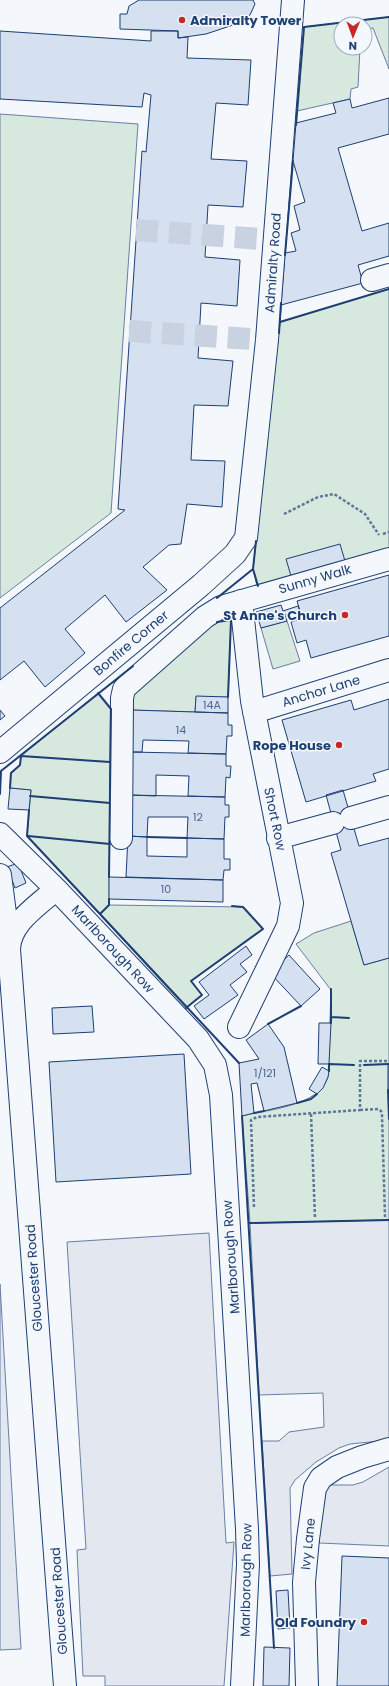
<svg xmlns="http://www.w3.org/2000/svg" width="389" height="1686" viewBox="0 0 389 1686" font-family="Poppins,sans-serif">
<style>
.green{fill:#d7e8df;stroke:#687fa3}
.parking{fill:#e3e8f0;stroke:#687fa3}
.building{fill:#d5e0f0;stroke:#1d3f73}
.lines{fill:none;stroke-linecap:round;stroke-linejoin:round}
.minor-tunnel{stroke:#c9d2e0;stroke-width:22;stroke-dasharray:22 11;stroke-linecap:butt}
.minor-casing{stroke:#1d3f73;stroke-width:24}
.path{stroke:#5e769c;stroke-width:2.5;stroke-dasharray:3 2;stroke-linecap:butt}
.minor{stroke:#f4f7fb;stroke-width:22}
.wall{stroke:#1d3f73;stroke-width:2}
.poi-dot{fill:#c62828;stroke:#f4f7fb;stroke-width:1.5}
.labels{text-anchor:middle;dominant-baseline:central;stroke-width:3;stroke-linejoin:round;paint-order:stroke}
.number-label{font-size:11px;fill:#4b6792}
.poi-label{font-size:13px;font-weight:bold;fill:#1d3f73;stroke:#f4f7fb;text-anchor:end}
.street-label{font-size:13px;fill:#1d3f73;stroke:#f4f7fb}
</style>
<rect width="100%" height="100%" fill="#f4f7fb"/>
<!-- green -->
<path class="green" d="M389,17v52l-16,-41 -8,1v-5h-24v24h19l-2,39 -7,2 -1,10 -53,12 7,-84z
M0,114l138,10 -27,389 -111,85z
M389,289v259l-132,38 -4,-17 27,-247z
M231,620l-3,77h-32l-1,15 -64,-2v-19l74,-62 14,-8z
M287,621l13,40 -27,8 -12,-41z
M98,693l13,16 -2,196 134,2 20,22 -72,52 11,14 -16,13 -159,-172 4,-46 -21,-2 1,-15 9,-8 1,-9z
M351,921l13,44 25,-7v262l-139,3 -8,-107c27,-7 76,-9 86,-39l3,-87 -35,-46 18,-11z"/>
<!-- parking -->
<path class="parking" d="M389,1220v220l-39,4 -11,4 -23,14 -21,18 -5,8 2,86 -22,2 -8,-135h17l10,-9 35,-5 -1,-34 -64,2 -9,-172z
M209,1233l17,310 8,-1 -10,144h-119v-10h-22l-6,-126 9,-1 -19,-307z
M0,1284l21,365 -21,1z
M389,1467v79l-70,-3 5,-58h29l10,-3z"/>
<!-- building -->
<path class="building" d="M139,0h114l2,4 -5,11 -17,10 -27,9 -28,4v-7l-58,-2v-15h7l2,-8z
M0,31l151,10v-10h27v7l10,-1 -1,21 64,2 -3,45 -32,-2 -5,56 36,2 -4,46 -35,-2 -3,52 35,3 -3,46 -36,-3 -3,55 35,3 -5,45 -34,-1 -3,55 34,1 -3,46 -35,-3 -6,40 -12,1 -26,22 24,23 -41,32 -21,-27 -40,34 20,24 -40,34 -21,-26 -24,19v-72l125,-98 -7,-1 24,-358 4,1 5,-57 -7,-2 -2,14 -142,-8z
M389,98v36l-51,14 24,83 27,-8v33l-31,9 5,18 -82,22 4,-52 11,-2 -5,-18 9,-3 -6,-24 11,-4 -12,-41 3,-38 40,-10 -3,-10 17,-4 2,9z
M340,544l5,17 -54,15 -5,-17z
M389,575v61l-78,22 -5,-18 -9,3 -6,-21 11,-4 -5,-17z
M281,605l2,6 15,-5 2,5 -15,4 2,6 -26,7 -5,-16z
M196,696l32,1v16l-33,-1z
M389,699v70l-16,5 3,7 -70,21 -24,-82 69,-20 3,10z
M0,710l5,6 -5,4z
M131,710l97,3v12h4v11h-5l-1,18 -38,-1 1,-12 -46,-1 -1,12h-12z
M130,752l96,2v12h5l-1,12 -4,-1 -1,20 -37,-1 1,-20 -33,-1v21l-27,-1z
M10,788l21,2 -2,20 -21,-1z
M343,790l16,56 30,-8v120l-25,7 -33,-112 10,-3 -15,-55z
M129,795l96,2v8h4v12h-4l-1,22 -37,-1 1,-21h-40l-1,20 -19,-1z
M128,836l19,1v19l40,1v-19l37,1v20h6v11h-6l-1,10 -97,-3z
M18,863l8,20 -11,5 -8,-21z
M109,877l114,3v22l-114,-3z
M246,946l6,9 -12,9 7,8 -17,13 8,10 -34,24 -10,-13 15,-11 -10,-13z
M289,955l31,34 -19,17 -31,-33z
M92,1006l2,26 -41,2 -1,-26z
M319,1023h12l-2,41h-11z
M268,1024l16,23 13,56 -33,8 -7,-28 -6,1 3,29 -12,3 -3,-53 20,-4 -13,-19z
M184,1054l7,120 -135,8 -7,-120z
M388,1064h1v26h-1z
M322,1067l7,4 -1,6 -5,11 -6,6 -8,-5z
M342,1556l47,2v128h-52z
M288,1590l2,38 -12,1 -2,-38z
M264,1647l26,1 -1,38h-26z"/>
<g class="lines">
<!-- minor-tunnel -->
<path class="minor-tunnel" d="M136,230l139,10
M129,331l138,9"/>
<!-- minor casing -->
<g class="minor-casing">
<path id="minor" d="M372,280l17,-5
M254,712l135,-42
M0,752l201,-167 34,-31 11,-16 21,-198 26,-340
M351,818l38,-11
M0,834l56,55 142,150 17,26 6,30 26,434 1,35 -6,122
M121,838l1,-140 2,-9 4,-4 77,-68 16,-10 168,-48
M278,838l55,-15
M0,875l9,69
M56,889c-18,17 -46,33 -47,60l56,737
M239,1027l49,-101 4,-23 -40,-202 -11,-100
M307,1686l-3,-104 4,-43 7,-51 6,-10 16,-11 25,-10 27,-8"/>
</g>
<!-- path -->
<path class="path" d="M284,514l34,-17 16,-3 31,20 14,21
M383,534l6,-2
M360,1110l18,-1 3,2 1,4 3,102
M311,1114l4,104
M254,1207l-3,-87 6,-3 103,-7v-49h29"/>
<!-- minor -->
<use href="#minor" class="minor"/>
<!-- wall -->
<path class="wall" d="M296,125l8,-98 85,-10
M285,255l8,-94
M280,322l109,-33
M279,333l2,-30
M253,569l5,17
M217,598l36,-29 3,-28
M217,622l14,-2 -3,77
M98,693l13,16 -2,168
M10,788l1,-15 9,-8 1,-9 89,6
M0,794l1,-23 132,-105
M30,796l80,7
M29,810l-2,26 73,78 9,-9v-6
M28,836l82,8
M147,837l40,1
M100,914l139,149
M186,1008l16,-13 -11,-14 72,-52 -20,-22 -11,-1
M331,1017v-28
M331,1023v-6l18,1
M268,1024l33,-18
M364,1065l24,-1
M329,1071v-7l25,1
M388,1090l1,29
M297,1103l14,-4 6,-5
M254,1113l10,-2
M242,1116l32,532
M250,1223l139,-3"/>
</g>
<!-- markers -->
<g class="poi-dot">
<circle cx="182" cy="20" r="4"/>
<circle cx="345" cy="615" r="4"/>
<circle cx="339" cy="745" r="4"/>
<circle cx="364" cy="1622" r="4"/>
</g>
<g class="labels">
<!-- number labels -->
<g class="number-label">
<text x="212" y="705">14A</text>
<text x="181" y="730">14</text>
<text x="198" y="817">12</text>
<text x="166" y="889">10</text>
<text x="265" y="1073">1/121</text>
</g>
<!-- poi labels -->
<g class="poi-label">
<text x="190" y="20" text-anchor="start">Admiralty Tower</text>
<text x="337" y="615">St Anne's Church</text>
<text x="331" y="745">Rope House</text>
<text x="356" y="1622">Old Foundry</text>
</g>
<!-- street labels -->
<g class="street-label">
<text transform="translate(273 263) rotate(-86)">Admiralty Road</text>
<text transform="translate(315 579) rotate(-16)">Sunny Walk</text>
<text transform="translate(131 643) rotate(-40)">Bonfire Corner</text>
<text transform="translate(321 691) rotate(-17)">Anchor Lane</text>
<text transform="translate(275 819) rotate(78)">Short Row</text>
<text transform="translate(113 949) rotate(47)">Marlborough Row</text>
<text transform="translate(231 1257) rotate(-94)">Marlborough Row</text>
<text transform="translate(34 1278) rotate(-94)">Gloucester Road</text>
<text transform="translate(308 1544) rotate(-84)">Ivy Lane</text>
<text transform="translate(246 1580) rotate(-89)">Marlborough Row</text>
<text transform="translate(59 1601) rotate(-94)">Gloucester Road</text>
</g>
</g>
<!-- north arrow -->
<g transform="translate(353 36) rotate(181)"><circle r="19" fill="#f4f7fb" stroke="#9eadc5"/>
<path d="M0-3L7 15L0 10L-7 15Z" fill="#c62828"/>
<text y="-6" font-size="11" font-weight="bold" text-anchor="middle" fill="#1d3f73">N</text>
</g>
</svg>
